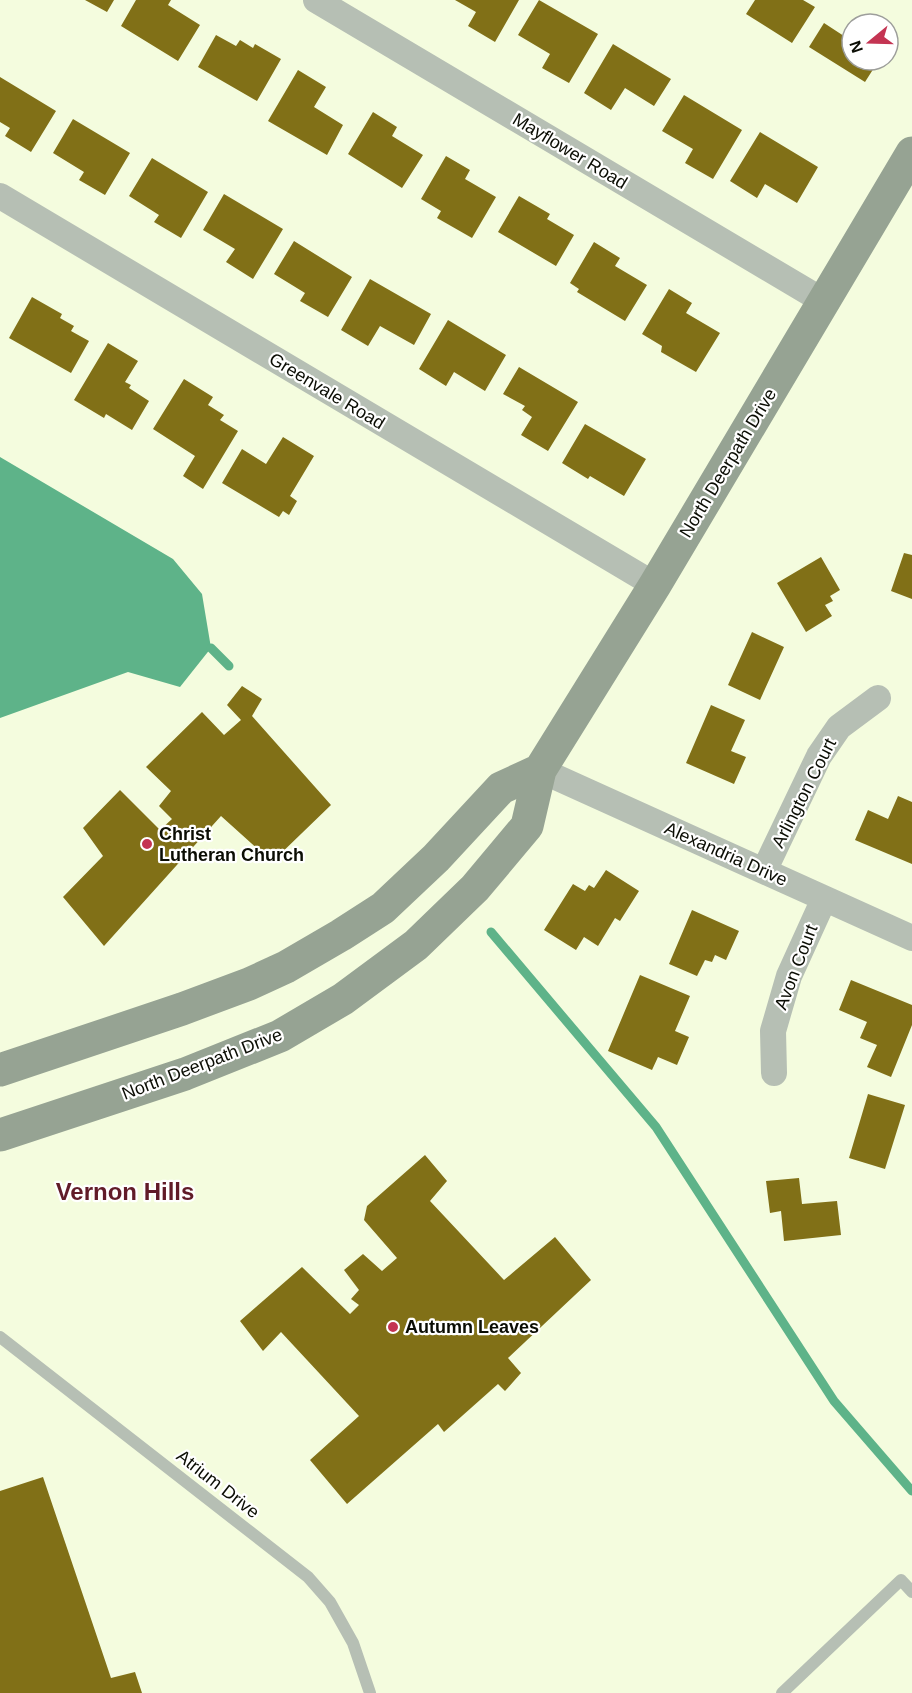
<svg xmlns="http://www.w3.org/2000/svg" width="912" height="1693" viewBox="0 0 912 1693" font-family="Arial,sans-serif">
<style>
.water{fill:#5eb389}
.lines{fill:none;stroke-linecap:round;stroke-linejoin:round}
.stream{stroke:#5eb389;stroke-width:9}
.building{fill:#817017}
.lane{stroke:#b6bfb4;stroke-width:12}
.street{stroke:#b6bfb4;stroke-width:26}
.secondary{stroke:#96a393;stroke-width:33}
.poi-dot{fill:#c43452;stroke:#fff;stroke-width:2}
.labels{text-anchor:middle;dominant-baseline:central;stroke-width:4.5;stroke-linejoin:round;paint-order:stroke}
.street-label{font-size:18px;fill:#0b0d04;stroke:#fff}
.poi-label{font-size:18px;font-weight:bold;fill:#0b0d04;stroke:#fff;text-anchor:start}
.district-label{font-size:24px;font-weight:bold;fill:#611b28;stroke:#fff}
</style>
<rect width="100%" height="100%" fill="#f4fcde"/>
<!-- water -->
<path class="water" d="M0,457l173,102 29,35 9,54 -31,39 -52,-15 -128,46z"/>
<g class="lines">
<!-- stream -->
<path class="stream" d="M211,648l18,18
M491,932l165,195 178,274 78,90"/>
</g>
<!-- building -->
<path class="building" d="M85,0h29l-7,12z
M136,0h35l-3,5 32,20 -22,36 -57,-35z
M455,0h64l-24,42 -27,-16 8,-14z
M539,0l59,34 -29,49 -27,-15 8,-14 -32,-19z
M755,0h48l12,7 -23,36 -46,-29z
M866,14l17,10h-23z
M824,23l26,17 2,-3v23h27l-14,22 -56,-35z
M216,35l20,11 4,-6 13,8 2,-4 26,15 -24,42 -59,-34z
M613,44l58,35 -17,27 -29,-18 -14,22 -27,-17z
M298,70l28,17 -12,20 29,18 -16,30 -59,-34z
M0,77l56,34 -25,41 -26,-16 5,-8 -10,-6z
M684,95l58,35 -29,49 -28,-16 8,-14 -31,-18z
M373,112l24,15 -5,9 31,19 -21,33 -54,-34z
M73,119l57,34 -25,42 -26,-15 5,-8 -31,-19z
M760,132l58,35 -21,36 -32,-19 -8,14 -27,-17z
M446,156l24,14 -5,9 31,18 -24,41 -35,-20 4,-7 -20,-12z
M152,158l56,34 -27,46 -27,-16 5,-7 -30,-19z
M224,194l59,35 -30,50 -27,-17 9,-13 -32,-19z
M519,196l31,18 -3,5 27,16 -18,31 -58,-34z
M294,241l58,36 -24,40 -28,-16 5,-8 -31,-19z
M594,242l26,16 -5,8 32,19 -22,36 -48,-29 2,-3 -9,-6z
M370,279l61,35 -17,31 -34,-19 -12,20 -27,-16z
M669,289l23,14 -6,10 34,20 -24,39 -35,-20 1,-6 -20,-12z
M32,297l30,17 -2,4 14,8 -3,5 18,10 -18,32 -62,-35z
M448,320l58,35 -21,36 -31,-19 -8,14 -27,-17z
M108,343l30,18 -13,21 6,3 -2,3 20,13 -17,29 -26,-16 -2,4 -30,-18z
M519,367l59,35 -30,49 -27,-16 11,-18 -10,-7 3,-4 -22,-12z
M184,379l29,18 -5,8 16,10 -4,5 18,11 -35,58 -20,-13 12,-20 -42,-27z
M585,424l61,35 -22,37 -34,-20 -2,3 -26,-16z
M283,437l31,19 -24,40 7,5 -8,14 -6,-4 -4,6 -57,-34 20,-34 24,15z
M904,553l8,2v44l-21,-8z
M821,557l19,33 -10,6 3,5 -8,4 7,11 -26,16 -29,-49z
M752,632l32,15 -24,53 -32,-15z
M242,686l20,13 -10,17 79,89 -59,57 -51,-46 -117,130 -41,-49 40,-41 -20,-28 37,-38 40,40 12,-11 -13,-13 12,-15 -25,-24 56,-55 22,23 17,-15 -14,-15z
M711,705l34,15 -14,31 15,6 -12,27 -48,-21z
M898,796l14,6v62l-57,-24 13,-30 20,9z
M606,870l33,21 -19,30 -5,-3 -17,28 -14,-9 -8,13 -32,-20 29,-46 12,7 4,-6 5,3z
M692,910l47,21 -13,29 -11,-5 -3,7 -7,-2 -8,16 -28,-12z
M640,975l50,21 -15,35 14,6 -12,28 -19,-8 -6,13 -44,-19z
M851,980l61,25v20l-21,52 -24,-10 10,-22 -17,-7 7,-16 -28,-12z
M868,1094l37,11 -20,64 -36,-11z
M425,1155l22,26 -17,20 74,79 51,-43 36,43 -83,78 13,15 -16,18 -7,-7 -54,48 -6,-8 -91,80 -37,-44 49,-44 -78,-84 -18,19 -23,-30 62,-54 48,47 9,-9 -8,-6 8,-9 -15,-20 19,-16 19,17 15,-13 -33,-38 3,-14z
M799,1178l3,26 35,-3 4,34 -57,6 -3,-30 -11,2 -4,-32z
M43,1477l68,201 24,-6 7,21h-142v-202z"/>
<g class="lines">
<!-- lane -->
<path class="lane" d="M0,1337l308,240 22,25 23,41 17,50
M782,1693l119,-113 11,12"/>
<!-- street -->
<path class="street" d="M316,0l509,302
M0,196l655,389
M540,770l372,168
M764,871l55,-115 20,-29 39,-29
M774,1073l-1,-42 16,-55 35,-77"/>
<!-- secondary -->
<path class="secondary" d="M0,1070l182,-61 67,-25 37,-17 55,-32 42,-27 53,-50 65,-70 39,-18
M0,1135l185,-61 95,-38 63,-37 73,-54 59,-57 52,-62 13,-56 115,-185 257,-432"/>
</g>
<!-- markers -->
<g class="poi-dot">
<circle cx="147" cy="844" r="6"/>
<circle cx="393" cy="1327" r="6"/>
</g>
<g class="labels">
<!-- street labels -->
<g class="street-label">
<text transform="translate(570 151) rotate(31)">Mayflower Road</text>
<text transform="translate(327 391) rotate(31)">Greenvale Road</text>
<text transform="translate(728 463) rotate(-59)">North Deerpath Drive</text>
<text transform="translate(804 793) rotate(-63)">Arlington Court</text>
<text transform="translate(726 854) rotate(24)">Alexandria Drive</text>
<text transform="translate(796 967) rotate(-69)">Avon Court</text>
<text transform="translate(202 1064) rotate(-21)">North Deerpath Drive</text>
<text transform="translate(218 1484) rotate(38)">Atrium Drive</text>
</g>
<!-- poi labels -->
<g class="poi-label">
<text x="159" y="834">Christ<tspan x="159" dy="21">Lutheran Church</tspan></text>
<text x="405" y="1327">Autumn Leaves</text>
</g>
<!-- district labels -->
<g class="district-label">
<text x="125" y="1191">Vernon Hills</text>
</g>
</g>
<!-- north arrow -->
<g transform="translate(870 42) rotate(251)"><circle r="28" fill="#ffffff" stroke="#9d9e9b" stroke-width="1.5"/>
<path d="M0-4.5L10 22L0 15L-10 22Z" fill="#c43452"/>
<text y="-9" font-size="16" font-weight="bold" text-anchor="middle" fill="#0b0d04">N</text>
</g>
</svg>
